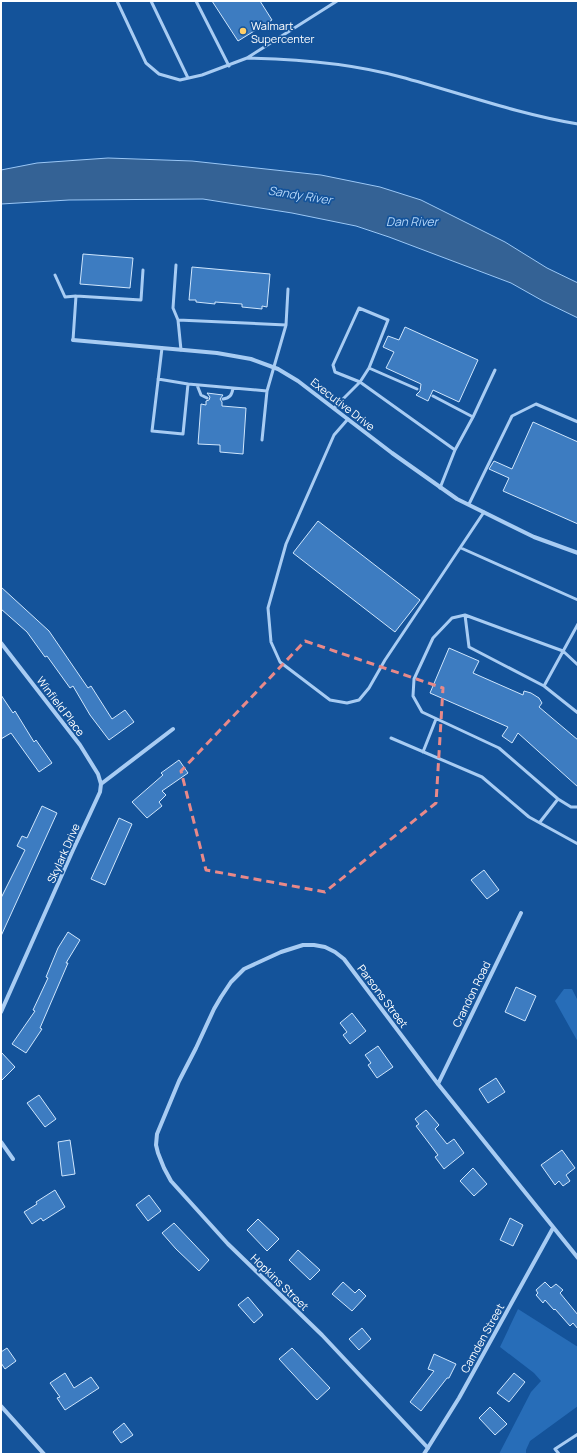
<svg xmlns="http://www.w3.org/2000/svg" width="579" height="1455" viewBox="0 0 579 1455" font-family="Manrope,sans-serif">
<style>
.green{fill:#276db8}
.water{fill:#346295;stroke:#9ac7f6}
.building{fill:#3d7cc1;stroke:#cfe6fd}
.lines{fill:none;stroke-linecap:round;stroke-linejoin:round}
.service{stroke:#a8ccf3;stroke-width:3}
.minor{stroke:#a8ccf3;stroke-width:4}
.marked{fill:none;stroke:#e88989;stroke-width:3;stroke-dasharray:8 5;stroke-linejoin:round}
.poi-dot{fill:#ffcf69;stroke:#14539a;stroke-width:1.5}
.labels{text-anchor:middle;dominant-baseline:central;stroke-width:3.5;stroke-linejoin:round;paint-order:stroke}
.poi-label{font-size:11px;fill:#fff;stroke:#14539a;text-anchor:start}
.street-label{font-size:11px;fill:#fff;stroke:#14539a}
.water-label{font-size:12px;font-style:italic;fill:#b4d6f9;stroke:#14539a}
</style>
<rect width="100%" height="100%" fill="#14539a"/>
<!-- green -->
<path class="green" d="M564,989h8l6,12v41l-23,-41z
M518,1309l60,38v59l-48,35 -4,9v4h-27l32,-62 10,-11 -7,-8 -34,-26z"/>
<!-- water -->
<path class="water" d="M108,158l84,3 129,14 59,12 41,13 84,42 42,26 31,15v35l-35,-17 -32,-18 -122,-46 -33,-11 -64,-13 -89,-14 -134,1 -68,4v-34l36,-7z"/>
<!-- building -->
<path class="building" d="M212,1h48l12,19 -34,21z
M83,254l50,4 -3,30 -50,-4z
M192,267l78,7 -3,33 -5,-1v3l-20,-2v-3l-27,-2v2l-19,-2v-2h-7z
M405,327l73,33 -19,42 -26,-12 -5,11 -12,-6 4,-4 1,-7 -35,-16 8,-16 -11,-5 5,-11 11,4z
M207,393l16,2 -3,4 2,3v4l24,2 -3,46 -23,-2v-7l-22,-1 3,-40 5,1v-4l3,-1 1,-3z
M533,422l45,20v82l-75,-33 6,-13 -20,-9 5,-8 18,8z
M318,521l102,79 -25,32 -102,-79z
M1,587l48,44 39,57 3,-2 21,33 13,-9 9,12 -25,18 -19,-25 -17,-29 -3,2 -23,-32 -2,1 -18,-25 -26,-23z
M449,648l30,13 -6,12 50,22 1,-4 7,2 8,5 3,5 -3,4 39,33v47l-60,-54 -6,10 -10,-7 6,-9 -78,-34z
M1,695l12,18 2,-2 19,31 2,-2 16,23 -13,9 -28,-39 -10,6z
M179,760l9,13 -26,18 4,4 -7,7 3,4 -15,12 -15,-16 31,-27 -2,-2z
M42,806l15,7 -56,123v-38l24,-48 -8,-4 5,-10 5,2z
M119,818l13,6 -27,61 -14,-6z
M484,870l15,20 -12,9 -16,-19z
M68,932l12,8 -14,23h2l-28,65 2,1 -16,24 -14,-9 23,-33 -2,-1 15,-32 -2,-1 12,-29z
M516,987l20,9 -11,25 -20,-9z
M352,1013l14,18 -16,13 -7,-9 4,-3 -7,-9z
M378,1046l15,21 -16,11 -9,-13 3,-2 -6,-8z
M1,1052l14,15 -14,14z
M496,1078l9,14 -17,11 -9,-14z
M39,1095l17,24 -11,8 -18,-24z
M426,1110l13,15 -4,4 12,15 7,-5 10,14 -20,16 -9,-12 3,-2 -22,-29 3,-2 -4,-5z
M70,1140l5,34 -13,2 -4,-34z
M562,1150l13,18 -9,7 4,6 -7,5 -4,-5 -4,4 -14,-20z
M473,1168l14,16 -13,12 -14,-15z
M55,1190l10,17 -22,14 -2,-3 -9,6 -8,-12 13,-8 -1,-2z
M149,1195l12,16 -13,10 -12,-16z
M510,1218l13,7 -10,21 -13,-6z
M258,1219l21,20 -12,12 -20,-21z
M174,1223l35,37 -10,11 -23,-22 -14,-16z
M298,1250l22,20 -10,10 -21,-20z
M343,1282l12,11 4,-4 7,7 -14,15 -20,-17z
M545,1282l6,6 5,-4 7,6 -3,3 18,22v14l-5,-6 -3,3 -15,-17 -1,1 -9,-10 -2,3 -7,-8 2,-2 -2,-3z
M248,1297l15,18 -9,8 -16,-18z
M362,1328l9,11 -12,11 -10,-11z
M7,1348l9,13 -11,8 -4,-6v-11z
M292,1348l38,40 -13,12 -38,-41z
M434,1354l22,10 -7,14h-2l-26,33 -11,-9 24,-31 -6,-2z
M65,1373l9,15 17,-11 8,11 -34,22 -8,-12 3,-1 -10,-14z
M514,1373l11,9 -16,20 -12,-9z
M490,1407l17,17 -12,11 -16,-17z
M124,1423l9,12 -12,8 -8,-11z"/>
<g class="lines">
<!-- service -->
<path class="service" d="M117,1l29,62 13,11 21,6 22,-5 45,-17 90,-57
M151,1l37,77
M196,1l33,65
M247,58c52,1 104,5 154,19 59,16 117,37 177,47
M176,265l-3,43 5,12 3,30
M55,275l10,22 11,-1 65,4 2,-30
M286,325l2,-36
M73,340l3,-44
M162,348l-10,83 31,3 5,-50 79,7 19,-66 -108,-5
M369,368l48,21
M158,379l30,5
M197,385l4,10 6,3
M433,396l40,21
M223,399c7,-1 9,-4 10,-11
M334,408l26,-26 9,-14 19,-48 -29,-12 -26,57 2,7 25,10 95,68
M348,419l-14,16 -48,109 -18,64 3,34 9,20 50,38 17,3 12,-3 10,-12 16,-28 99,-148
M262,440l5,-49
M440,488l15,-38 18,-33 22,-47
M469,504l43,-88 24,-12 42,18
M461,548l117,52
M465,615l4,32 75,39
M578,624l-34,62 34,27
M578,665l-15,-14 -98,-36 -13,3 -19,20 -19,41 -1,17 9,16 77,36 59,51 13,8h7
M391,738l91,39 47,40 49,27
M423,752l13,-33
M540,822l18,-23
M559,1454l-4,-5 23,-15"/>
<!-- minor -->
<path class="minor" d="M73,340l144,13 34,6 27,10 20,12 94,72 65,46 77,38 44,16
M1,643l79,102 18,29 3,10 -1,8 -12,26 -15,32 -72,162
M101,784l72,-55
M438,1084l83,-171
M1,1142l12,17
M1,1406l43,48
M428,1448l-106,-113 -94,-91 -57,-63 -7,-13 -6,-15 -2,-8 1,-11 22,-53 17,-33 18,-39 7,-12 10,-15 13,-13 37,-17 22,-7h11l11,2 10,5 9,7 94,125 140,174
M424,1454l35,-56 94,-170"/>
</g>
<!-- marked area -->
<path class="marked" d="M305,641l138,47 -7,115 -111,89 -119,-22 -25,-99z"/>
<!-- markers -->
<circle class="poi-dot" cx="243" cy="31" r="4"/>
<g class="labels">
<!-- poi labels -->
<g class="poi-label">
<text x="251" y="25">Walmart<tspan x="251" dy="13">Supercenter</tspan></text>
</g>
<!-- street labels -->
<g class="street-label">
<text transform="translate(343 404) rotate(38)">Executive Drive</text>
<text transform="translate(61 706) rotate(53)">Winfield Place</text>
<text transform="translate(63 853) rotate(-66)">Skylark Drive</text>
<text transform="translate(471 994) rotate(-64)">Crandon Road</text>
<text transform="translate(383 996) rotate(53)">Parsons Street</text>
<text transform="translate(280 1282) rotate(44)">Hopkins Street</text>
<text transform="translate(482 1338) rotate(-61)">Camden Street</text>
</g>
<!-- water labels -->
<g class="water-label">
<text transform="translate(300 195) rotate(9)">Sandy River</text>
<text x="412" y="221">Dan River</text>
</g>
</g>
<!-- border -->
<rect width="579" height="1455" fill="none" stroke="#ffffff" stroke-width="4"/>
</svg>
